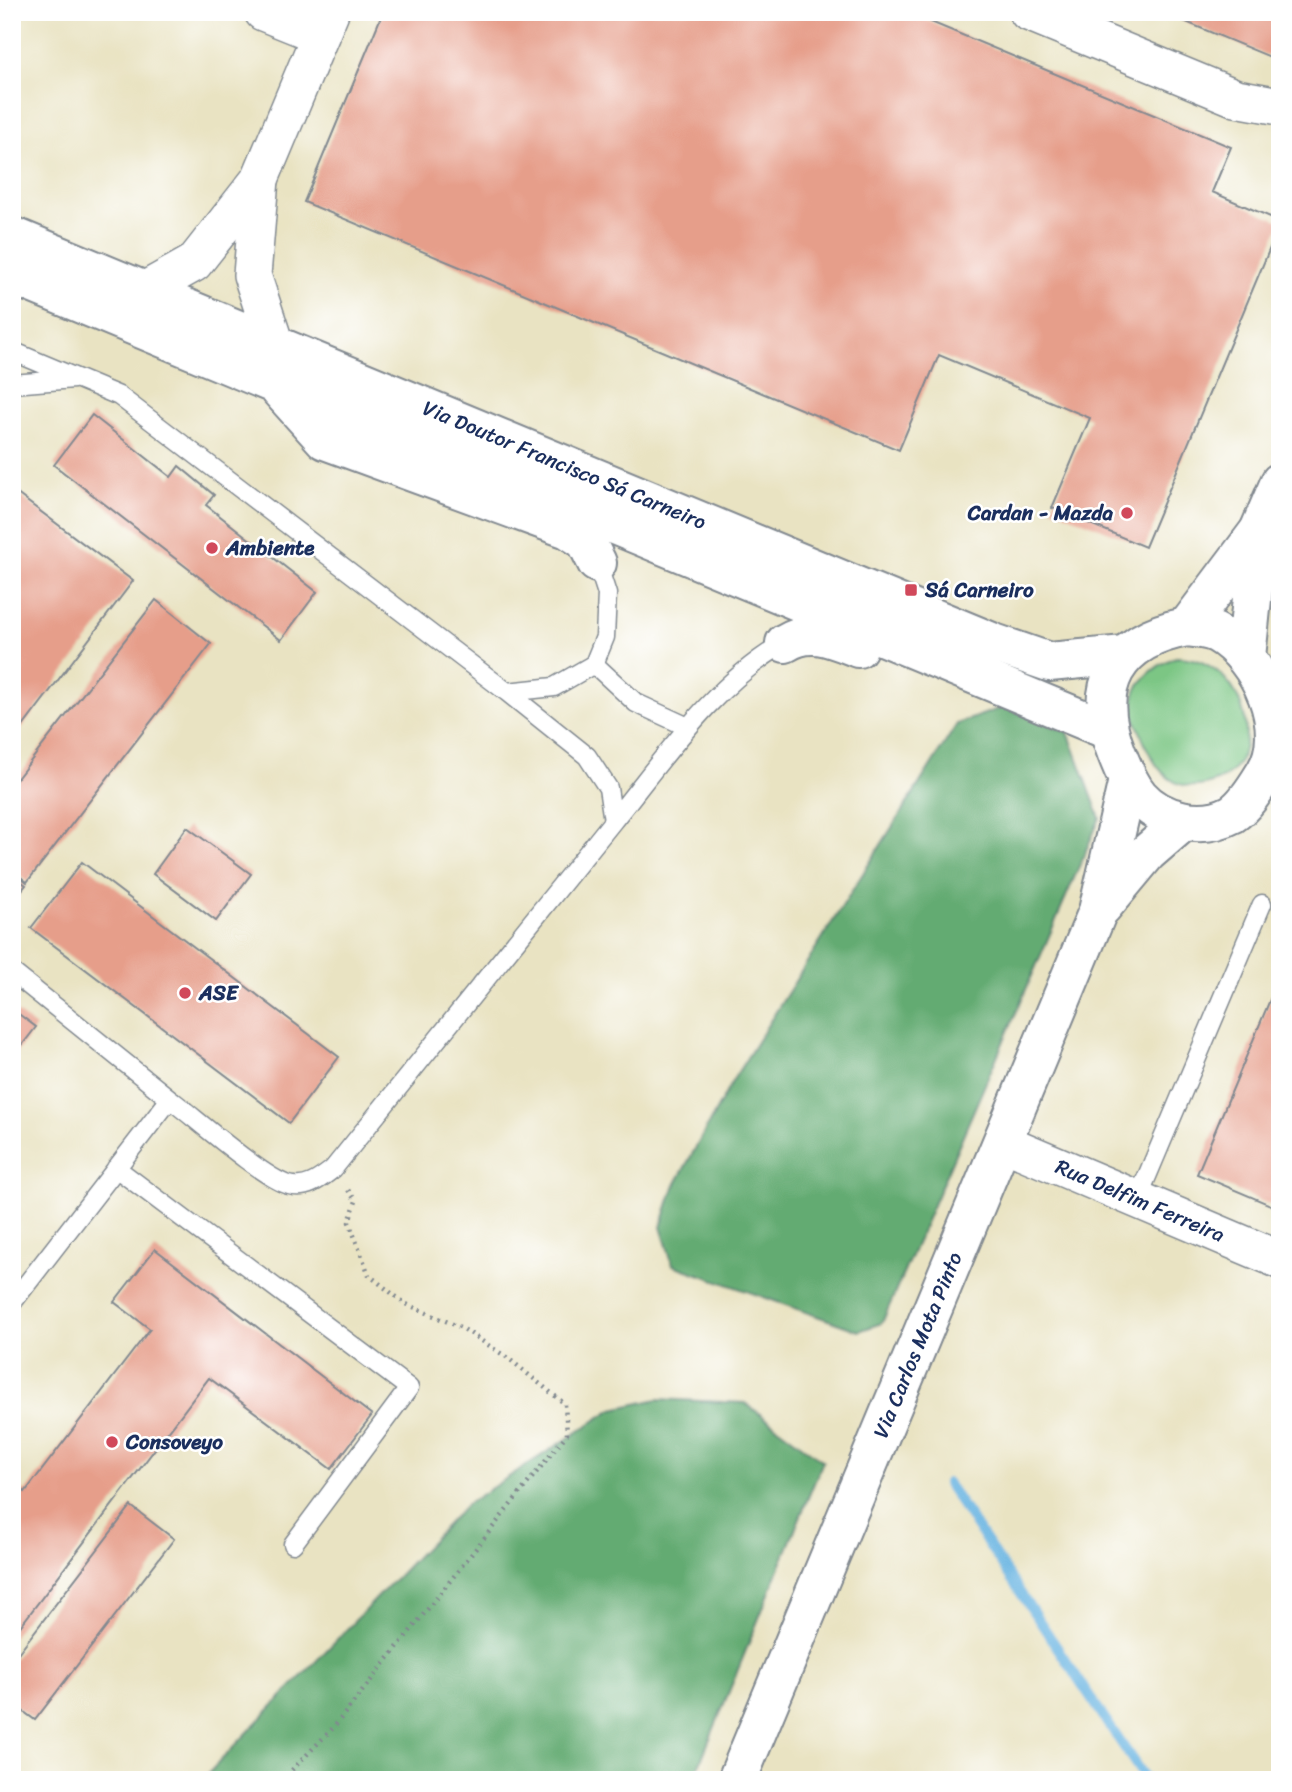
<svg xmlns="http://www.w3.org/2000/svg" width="1292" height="1792" viewBox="0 0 1292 1792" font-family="Sriracha,sans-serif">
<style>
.green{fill:#7bc684;stroke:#4b7a71;stroke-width:2}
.forest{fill:#64ab72;stroke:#406d68;stroke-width:2}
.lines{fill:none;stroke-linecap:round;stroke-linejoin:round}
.stream{stroke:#68b4e1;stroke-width:10}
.building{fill:#e69e8a}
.service-casing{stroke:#828990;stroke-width:21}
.minor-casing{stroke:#828990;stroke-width:40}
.secondary-casing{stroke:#828990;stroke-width:42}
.path{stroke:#828990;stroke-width:4.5;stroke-dasharray:2 5;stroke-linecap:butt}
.service{stroke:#fff;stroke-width:18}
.minor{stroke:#fff;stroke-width:37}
.secondary{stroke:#fff;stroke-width:38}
.poi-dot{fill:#d1495b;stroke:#fff;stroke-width:2.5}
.labels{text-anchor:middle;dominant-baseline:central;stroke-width:5;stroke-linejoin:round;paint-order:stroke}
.street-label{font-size:21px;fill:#1b2f5e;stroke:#fff}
.poi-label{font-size:21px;font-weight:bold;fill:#1b2f5e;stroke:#fff;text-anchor:start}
</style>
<rect width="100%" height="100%" fill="#fff"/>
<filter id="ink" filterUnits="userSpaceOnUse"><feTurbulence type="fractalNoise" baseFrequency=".0143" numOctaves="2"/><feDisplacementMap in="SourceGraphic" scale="14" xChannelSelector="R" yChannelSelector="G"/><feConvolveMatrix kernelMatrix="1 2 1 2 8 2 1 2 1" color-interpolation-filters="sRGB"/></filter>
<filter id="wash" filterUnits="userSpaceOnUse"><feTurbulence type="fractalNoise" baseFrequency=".00686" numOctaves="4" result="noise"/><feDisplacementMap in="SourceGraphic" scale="28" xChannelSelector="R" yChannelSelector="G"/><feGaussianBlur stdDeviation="1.57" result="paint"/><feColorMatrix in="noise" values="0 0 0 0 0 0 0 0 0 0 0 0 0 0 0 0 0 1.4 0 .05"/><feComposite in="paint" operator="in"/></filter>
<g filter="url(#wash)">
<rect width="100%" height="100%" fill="#e9e3c2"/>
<!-- green -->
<path class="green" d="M1176,657c47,0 78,48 68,93 -3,14 -14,26 -27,31 -41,17 -61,-9 -75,-44 -2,-8 -8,-17 -9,-25 -3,-28 21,-46 43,-55z"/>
<!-- forest -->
<path class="forest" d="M1003,707l65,25 32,86 -218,505 -23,8 -186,-66 -12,-38 13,-40 59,-107 224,-356z
M658,1399l87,4 78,58 -130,319h-491l265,-276 146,-95z"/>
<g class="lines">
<!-- stream -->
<path class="stream" d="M947,1483l199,297"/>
</g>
<g id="blocks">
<!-- building -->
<path class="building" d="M383,12h524l324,135 -19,45 68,29v3l-135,323 -93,-39 38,-90 -151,-63 -40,95 -595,-248z
M1162,12h118v49z
M92,415l79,62 8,-11 35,29 -8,10 111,87 -36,48 -227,-175z
M12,490l121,91 -121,160z
M156,600l55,44 -184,238 -15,-12v-85z
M187,827l64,47 -35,47 -63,-47z
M82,862l257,195 -50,66 -258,-195z
M12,875l14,10 -14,17z
M1280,976v233l-83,-35z
M12,1009l24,18 -24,31z
M155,1249l217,166 -41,54 -122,-91 -197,259v-155l13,10 125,-163 -36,-27z
M131,1506l43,33 -139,181 -23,-17v-42z"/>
</g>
</g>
<g filter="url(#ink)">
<use href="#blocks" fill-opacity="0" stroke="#828990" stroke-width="2"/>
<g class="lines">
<!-- service casing -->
<g class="service-casing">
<path id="service" d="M12,351l107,45 388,296 80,64 21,32 5,33 -280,348c-13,10 -26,21 -44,16 -25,-6 -94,-67 -119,-86l-158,204
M12,384l62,-5
M594,664l42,39 52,24
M507,692l47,-5 40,-23 11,-27 2,-43 -10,-31
M613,821c51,-63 101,-138 172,-178
M12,972l158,127
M116,1168l293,220 -116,156
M1137,1200l125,-296"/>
</g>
<!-- minor casing -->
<g class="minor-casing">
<g id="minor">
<path d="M263,12l57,23"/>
<path d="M1028,12l208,86 44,8"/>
<path d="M260,179l-8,96 23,70"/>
<path d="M144,291l50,-28 66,-84 70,-167"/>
<path id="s1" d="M1002,1142l278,118"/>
</g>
</g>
<!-- secondary casing -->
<g class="secondary-casing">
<g id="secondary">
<path id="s2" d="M12,236l982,407 55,19 76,-7"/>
<path d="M12,275l1096,455"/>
<path d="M280,390l45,50 243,89 18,12 11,22"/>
<path d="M1187,627c11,1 22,2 31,7 42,24 74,95 47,139 -8,13 -19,32 -33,41 -30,16 -71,7 -93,-18 -10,-12 -16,-27 -22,-42 -27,-67 -2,-114 70,-127z"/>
<path d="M1187,627l72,-96 21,-49"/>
<path d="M785,643c25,-16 48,-5 73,5"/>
<path d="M1246,657l13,-126"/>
<path d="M1102,907l45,-54 37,-32"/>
<path id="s3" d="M737,1780l361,-869 30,-131"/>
</g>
</g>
<!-- path -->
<path class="path" d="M282,1780l51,-52 234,-294 -2,-30 -57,-46 -46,-30 -58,-25 -35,-28 -20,-53 7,-21 -8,-11"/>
<!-- service -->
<use href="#service" class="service"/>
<!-- minor -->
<use href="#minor" class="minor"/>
<!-- secondary -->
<use href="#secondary" class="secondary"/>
</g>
</g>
<!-- markers -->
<g class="poi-dot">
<circle cx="1127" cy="513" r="7"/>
<circle cx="212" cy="548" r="7"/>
<rect x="904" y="583" width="14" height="14" rx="3.5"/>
<circle cx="185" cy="993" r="7"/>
<circle cx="112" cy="1442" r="7"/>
</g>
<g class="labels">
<!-- street labels -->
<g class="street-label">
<text stroke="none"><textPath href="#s2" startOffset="598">Via Doutor Francisco Sá Carneiro</textPath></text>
<text stroke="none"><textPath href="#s1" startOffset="150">Rua Delfim Ferreira</textPath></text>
<text stroke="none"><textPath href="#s3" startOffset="471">Via Carlos Mota Pinto</textPath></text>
</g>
<!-- poi labels -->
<g class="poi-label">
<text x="1113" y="513" text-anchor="end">Cardan - Mazda</text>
<text x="226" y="548">Ambiente</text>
<text x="925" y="590">Sá Carneiro</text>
<text x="199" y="993">ASE</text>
<text x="126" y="1442">Consoveyo</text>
</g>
</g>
<!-- margin -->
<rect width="1292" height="1792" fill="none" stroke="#fff" stroke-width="42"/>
</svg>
